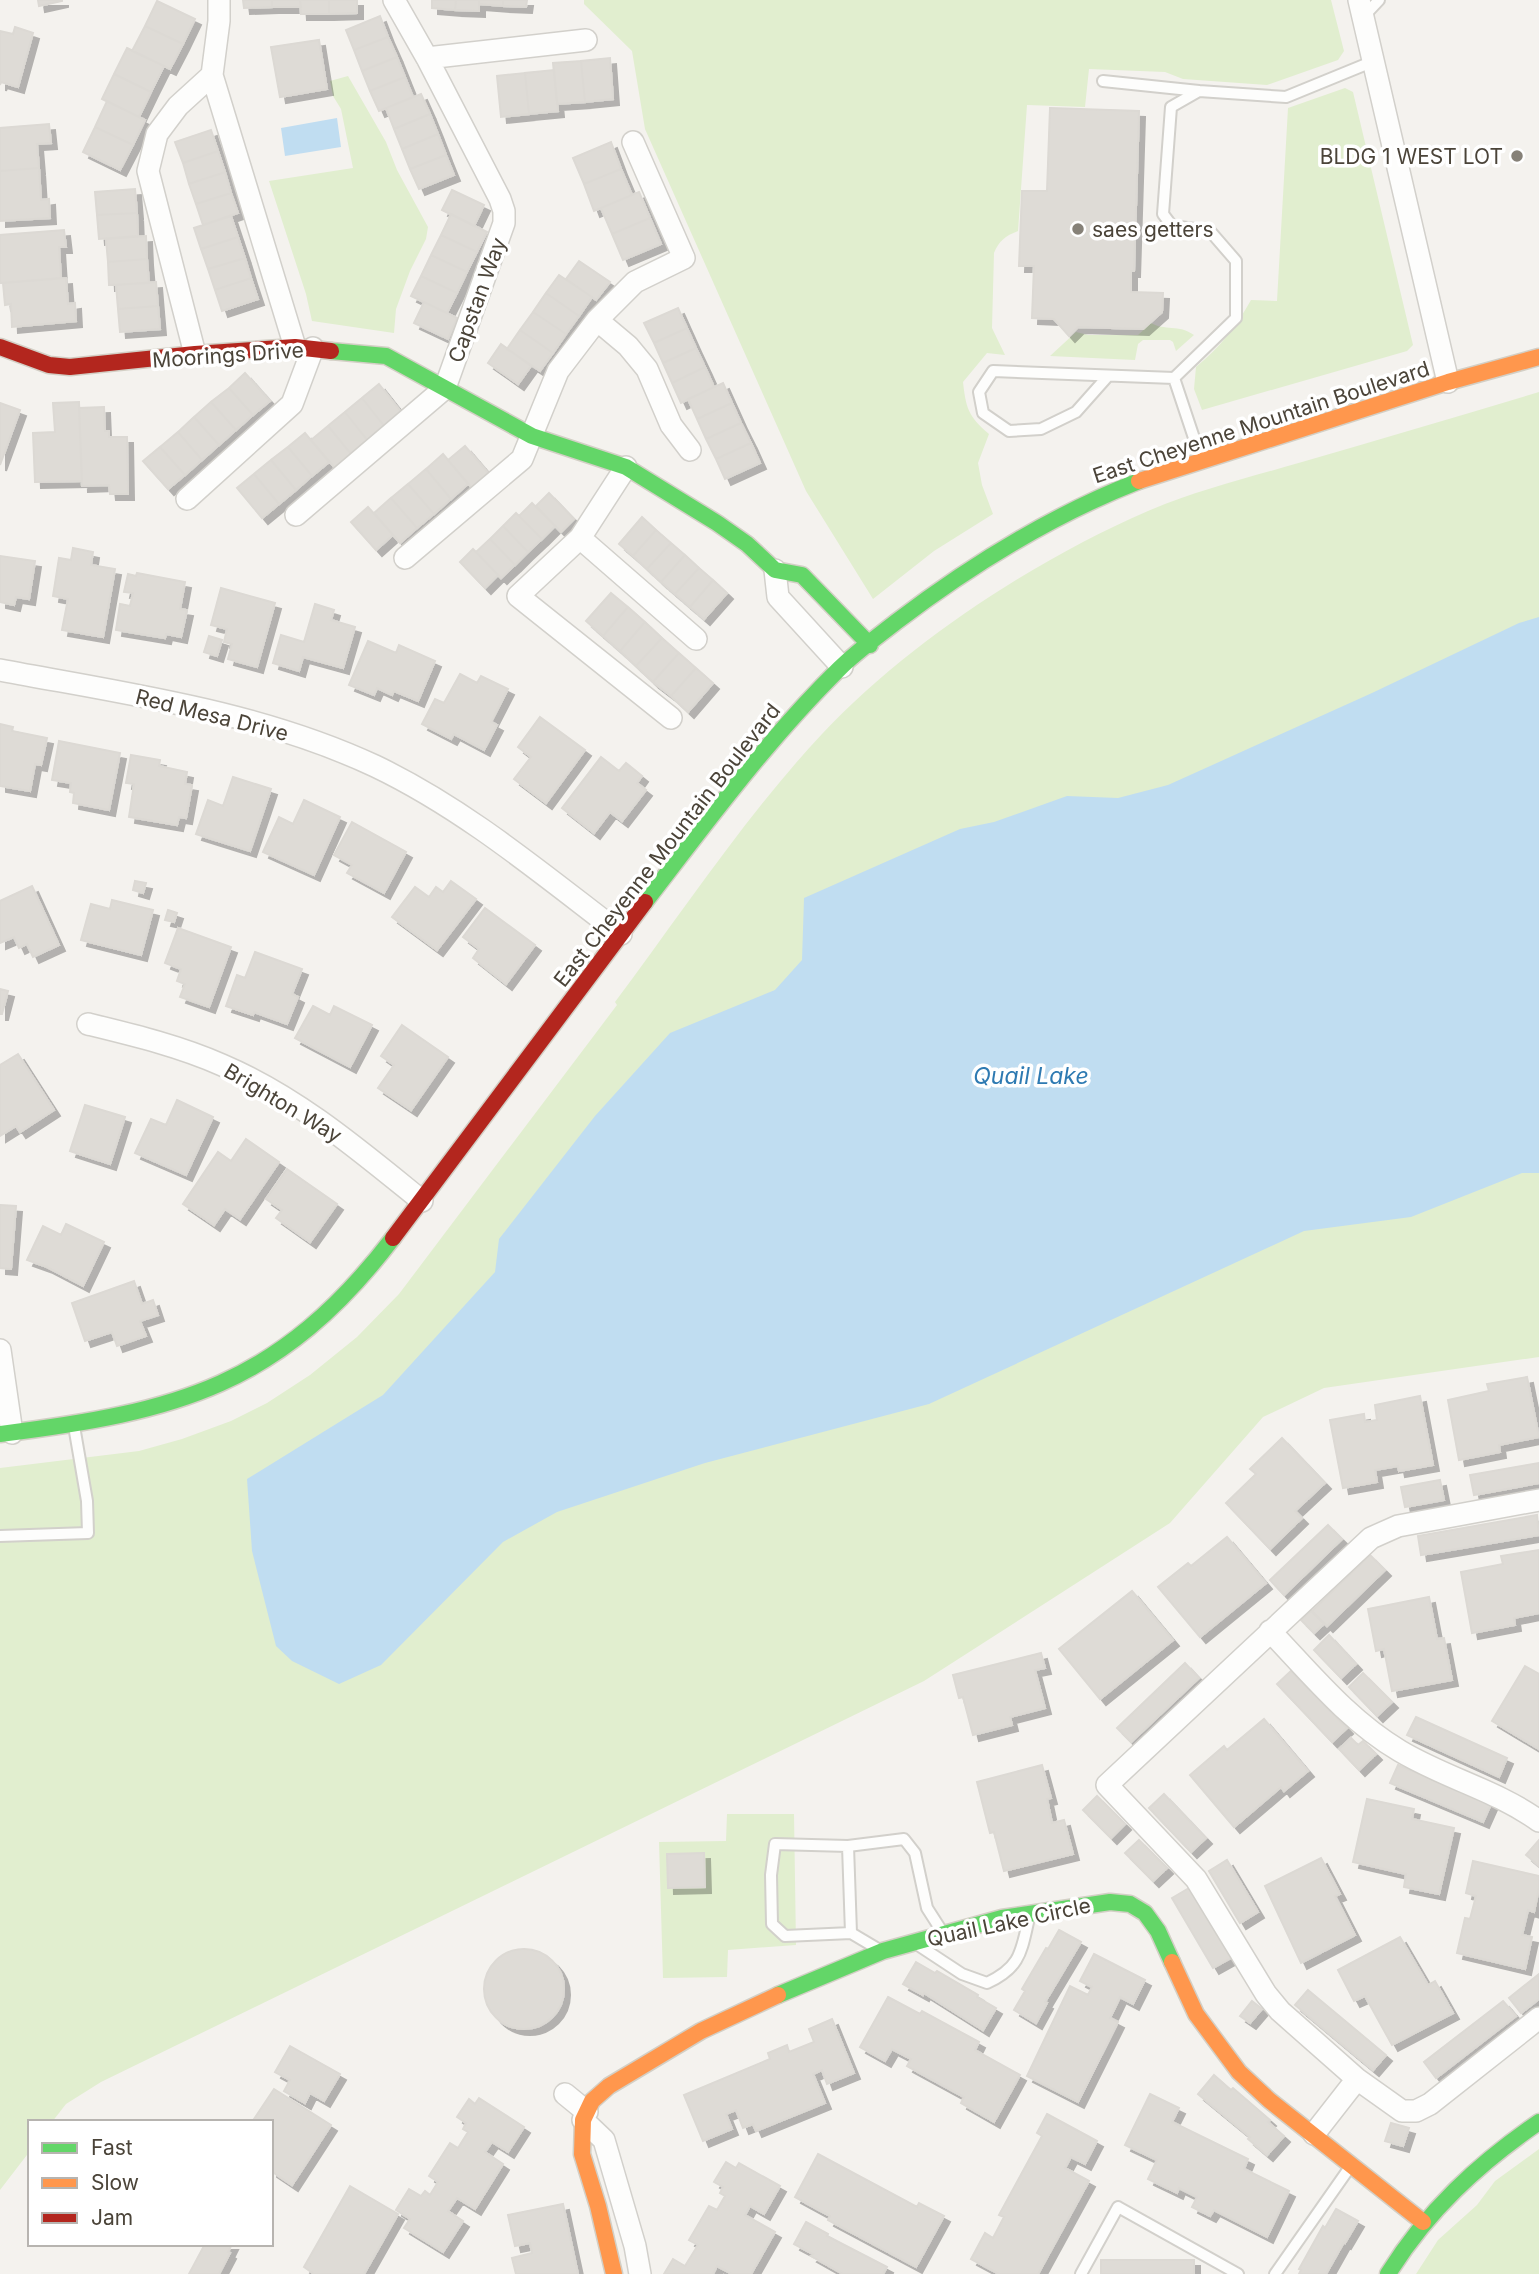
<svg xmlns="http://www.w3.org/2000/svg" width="1539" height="2274" viewBox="0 0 1539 2274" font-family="Inter,sans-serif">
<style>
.green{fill:#e1eecf}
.water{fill:#c0ddf1}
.building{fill:#dedbd6;stroke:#dcd9d4;stroke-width:2;filter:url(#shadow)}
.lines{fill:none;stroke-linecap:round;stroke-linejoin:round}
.lane-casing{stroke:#d2d0cb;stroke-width:14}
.street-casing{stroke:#d2d0cb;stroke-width:24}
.fast-casing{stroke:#d3cfc5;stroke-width:19}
.slow-casing{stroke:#d3cfc5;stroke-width:19}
.jam-casing{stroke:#d3cfc5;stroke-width:19}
.lane{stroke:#fdfdfc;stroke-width:10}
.street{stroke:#fdfdfc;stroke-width:21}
.fast{stroke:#63d668;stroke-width:16}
.slow{stroke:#ff974d;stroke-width:16}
.jam{stroke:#b3261e;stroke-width:16}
.poi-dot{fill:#868178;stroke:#fff;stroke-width:2.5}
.labels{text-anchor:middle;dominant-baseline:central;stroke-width:7;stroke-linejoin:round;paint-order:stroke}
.poi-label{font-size:21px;fill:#4b4439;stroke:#fff;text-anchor:end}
.street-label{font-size:21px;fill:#4b4439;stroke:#fff}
.water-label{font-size:23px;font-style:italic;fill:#2e7ab2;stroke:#fff}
</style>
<defs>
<filter id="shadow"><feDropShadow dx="6" dy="6" stdDeviation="0" flood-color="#0004"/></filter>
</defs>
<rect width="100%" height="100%" fill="#f4f2ee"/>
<!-- green -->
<path class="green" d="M584,0h747l13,51 -6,9 -71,25 -84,-6 -18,-7 -76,-3 -4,38 -58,-2 -9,126c-13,5 -19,10 -24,22l-2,75 13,27 -18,-2 -24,29c3,26 5,34 26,52l-11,29 4,22 11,29 -59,37 -61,48 -67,-108 -161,-362 -13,-78 -48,-47z
M348,76l38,66 11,28 31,57 -2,12 -16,32 -14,38 -2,24 -82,-12 -6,-27 -37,-113 84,-13 -12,-59 -8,-13 -3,-15z
M1345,88l8,4 60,253 -6,6 -205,59 -8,-21 2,-22c24,-20 40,-40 55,-67l26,1 11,-193z
M1151,323c13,8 28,1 43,12l-18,16 -3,-9 -3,-2h-27l-5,4 -3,16 -85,-4 26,-24 12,3h50z
M1539,392v965l-215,31 -61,29 -93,106 -246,158 -823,401 -35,22 -14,18h-22v29l-30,39v-722l139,-17 43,-12 49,-18 36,-18 43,-28 47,-38 42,-43 218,-289 -2,-3c66,-88 132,-188 207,-268 87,-92 211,-173 326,-223 49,-21 103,-34 154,-49 79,-23 158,-46 237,-70z
M727,1814h67l2,131 -68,5 -1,27 -64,1 -4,-136 67,-1z
M1539,2149v125h-123l22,-34 39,-35 18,-24z"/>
<!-- water -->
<path class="water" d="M337,118l4,29 -56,9 -4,-28z
M1539,617v556h-17l-111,44 -107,14 -375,173 -224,59 -148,49 -54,30 -122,123 -42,19 -47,-23 -16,-15 -24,-95 -5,-72 136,-84 112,-123 4,-33 96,-123 75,-83 105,-43 27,-30 2,-62 156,-69 34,-7 73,-26 51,2 50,-13 204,-92 147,-70z"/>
<!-- building -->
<path class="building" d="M38,0h24v1l-23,5z
M243,0h29v7l-28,1z
M272,0h28l1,7h-29z
M300,0h29v14h-28z
M329,0h28v13l-28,1z
M432,0h24l-1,10 -23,-2z
M456,0h23v11l-24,-1z
M479,0h24v6l-24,-2z
M503,0h24l-1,7 -23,-1z
M157,1l38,18 -12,25 -38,-18z
M380,16l8,21 -34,13 -8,-20z
M145,26l38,18 -13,25 -38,-18z
M15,27l18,6 -15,54 -17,-5 -1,3v-54l13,3z
M388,37l9,20 -35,14 -8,-21z
M319,40l8,49 -47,8 -9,-50z
M127,48l37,18 -13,26 -37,-18z
M397,57l8,20 -35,14 -8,-20z
M610,58l3,41 -28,3 -4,-41z
M581,61l4,41 -28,2 -4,-41z
M554,70l4,41 -29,3 -4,-41z
M525,73l4,41 -28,3 -4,-41z
M114,74l37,18 -12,25 -37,-18z
M405,77l8,20 -34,14 -9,-20z
M421,94l9,20 -36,15 -8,-21z
M107,101l38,19 -12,25 -38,-18z
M1050,108l89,3 -5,160h-3v21l32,1 -1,19 -19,17 -65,-2 -9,9 -15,-17 -22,-1 2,-52h-15l3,-75h25z
M430,114l8,20 -36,15 -8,-20z
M49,124l2,19 -14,1 2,24 -39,3v-43z
M95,127l38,18 -13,25 -37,-18z
M211,130l7,21 -35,12 -8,-21z
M438,134l8,21 -36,14 -8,-20z
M611,142l10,27 -37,15 -11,-26z
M218,151l7,21 -36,12 -6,-21z
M446,155l8,20 -35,14 -9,-20z
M39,168l2,32 8,-1 1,19 -50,3v-50z
M621,169l11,26 -38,16 -10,-27z
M225,172l6,21 -35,11 -7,-20z
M135,189l2,24 -40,2 -2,-23z
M452,190l32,15 -10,21 -32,-16z
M639,192l11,26 -38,16 -11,-26z
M231,193l7,20 -35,12 -7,-21z
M137,213l1,23 -39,3 -2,-24z
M451,214l36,18 -10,20 -36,-17z
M231,216l7,21 -37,12 -7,-21z
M650,218l11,26 -38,16 -11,-26z
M64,230l2,17h-7l2,31 -61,5v-48z
M441,235l36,17 -10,20 -36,-17z
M146,236l1,23 -39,3 -2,-23z
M238,237l7,21 -37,11 -7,-20z
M431,255l36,17 -10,21 -36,-17z
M245,258l6,20 -36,12 -7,-21z
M147,259l2,24 -40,2 -1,-23z
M579,261l31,21 -14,18 -30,-21z
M559,275l33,22 -13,19 -33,-23z
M421,276l36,17 -10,20 -36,-17z
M66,278l2,26 7,-1 1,18 -64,6 -1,-23 -6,1 -2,-22z
M251,278l7,21 -36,12 -7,-21z
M156,282l2,24 -40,3 -2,-24z
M546,293l33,23 -13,18 -33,-22z
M424,302l33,16 -9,21 -34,-16z
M158,306l2,23 -40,3 -2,-23z
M678,308l9,20 -33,15 -10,-20z
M533,312l33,22 -13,19 -33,-23z
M687,328l9,20 -33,15 -9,-20z
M520,330l33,23 -13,18 -33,-22z
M501,344l30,22 -13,18 -30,-21z
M696,348l9,19 -33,16 -9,-20z
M705,367l9,20 -33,16 -9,-20z
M245,373l25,28 -17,14 -24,-27z
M723,383l9,20 -35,16 -9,-20z
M379,384l23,29 -17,14 -23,-29z
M229,388l24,27 -17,15 -25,-28z
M362,398l23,29 -17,14 -23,-29z
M79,402l3,79 -47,1 -2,-49 22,-1 -2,-29z
M211,402l25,28 -17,15 -25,-28z
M0,403l20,7 -20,55z
M732,403l9,20 -35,16 -9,-20z
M104,407l1,24h4v6h18l1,57h-18l-1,-9 -27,1 -3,-78z
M345,412l23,29 -17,13 -23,-28z
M194,417l25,28 -17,15 -24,-28z
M741,423l10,20 -35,16 -10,-20z
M328,426l23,28 -16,14 -24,-28z
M178,432l24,28 -17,15 -25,-28z
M305,433l24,29 -17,14 -24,-29z
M751,443l9,20 -35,16 -9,-20z
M465,446l24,28 -17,14 -24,-28z
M160,447l25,28 -17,14 -25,-28z
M288,447l24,29 -16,14 -25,-30z
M443,454l25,30 -17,15 -25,-30z
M271,460l25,30 -17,14 -25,-30z
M426,469l25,30 -17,15 -26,-30z
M254,474l25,30 -17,14 -25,-30z
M408,484l26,30 -17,14 -26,-30z
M549,493l25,26 -13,13 -25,-26z
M391,498l26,30 -17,15 -26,-30z
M532,503l23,23 -13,13 -23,-23z
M368,507l25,28 -17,15 -25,-28z
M516,513l26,26 -14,13 -25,-26z
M642,517l14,13 -23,26 -14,-12z
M503,526l25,26 -13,13 -25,-26z
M656,530l15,13 -24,26 -14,-13z
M490,539l25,26 -14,13 -25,-26z
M671,543l14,12 -24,27 -14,-13z
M73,548l20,4 -2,13 24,4 -12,68 -41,-7 6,-31 -15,-3 6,-38 12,2z
M473,549l25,26 -13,13 -25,-26z
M685,555l14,13 -24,26 -14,-12z
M0,556l35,5 -6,38 -13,-2 -2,8 -14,-3z
M699,568l14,12 -23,27 -15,-13z
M137,573l48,9 -5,27 7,1 -6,27 -15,-3 -1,4 -49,-8 4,-26 10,2 3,-13 -9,-1 4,-18 8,2z
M713,580l14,13 -23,26 -14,-12z
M221,588l54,15 -18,64 -29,-8 4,-15 -8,-2 3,-13 -16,-4z
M611,593l17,14 -25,29 -17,-15z
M315,604l19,6 -3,10 24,7 -12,41 -40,-11 -4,14 -26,-8 8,-28 23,7z
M628,607l17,15 -25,29 -17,-15z
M645,622l17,16 -26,28 -16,-15z
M209,636l13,4 -5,16 -13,-4z
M662,638l17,15 -26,29 -17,-16z
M368,641l28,12 3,-8 36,16 -17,40 -24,-10 -2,4 -15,-7 -3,7 -25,-10z
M679,653l17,15 -25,28 -18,-14z
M696,668l17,15 -25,29 -17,-16z
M460,674l17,9 4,-7 27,13 -17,33 6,3 -13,25 -30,-16 -3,5 -29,-15 13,-25 9,4z
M540,717l45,33 -39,53 -32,-24 17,-22 -13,-10z
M0,724l13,3 -1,4 35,7 -6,27 -6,-1 -5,27 -30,-5z
M59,741l61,12 -11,57 -36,-7 1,-10 -4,-1 1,-9 -19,-3z
M131,755l29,5 -1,6 28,6 -2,12 7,1 -6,33 -7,-1 -2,8 -48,-8 5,-33 -8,-1z
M601,757l18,14 7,-8 16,13 -5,7 9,7 -24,31 -12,-9 -16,21 -32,-25z
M233,777l38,12 -21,62 -54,-17 12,-34 15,6z
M304,800l36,17 -26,58 -51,-23 16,-35 14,7z
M352,822l54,30 -22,41 -37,-20 5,-8 -18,-10z
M135,881l11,2 -3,10 -10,-3z
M451,881l25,18 -39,51 -45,-33 23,-30 14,10 7,-10 7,5z
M32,886l27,59 -26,12 -6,-13 -8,4 -5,-11 -14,6v-42z
M112,900l41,10 -12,45 -60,-15 10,-36 19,5z
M485,908l50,37 -29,39 -33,-26 6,-9 -16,-12z
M168,910l9,3 -3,9 -9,-2z
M178,928l53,19 -22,60 -29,-10 5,-13 -8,-3 4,-12 -16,-6z
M255,952l47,17 -10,25 6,3 -11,27 -33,-12 -1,3 -27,-9 11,-31 8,3z
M0,989l8,2 -6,23h-2z
M313,1006l17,9 4,-9 38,19 -22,42 -55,-29z
M402,1025l46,32 -37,53 -33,-22 16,-23 -13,-9z
M18,1054l36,56 -34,22 -4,-6 -16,10v-71z
M177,1100l36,17 -27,58 -51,-22 16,-34 15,6z
M85,1105l40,12 -15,47 -40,-13z
M246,1139l33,23 -39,57 -15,-10 -11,16 -31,-21 35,-52 13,9z
M287,1169l50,35 -27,38 -34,-24 6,-8 -16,-11z
M0,1205l16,1 -5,63 -11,-1z
M66,1224l38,18 -21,44 -36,-19 -20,-7 16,-34 18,9z
M134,1281l8,23 11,-4 5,15 -18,6 6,15 -29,10 -5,-14 -27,9 -13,-38z
M1527,1377l12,60 -40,8 1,7 -41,8 -11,-60 41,-9 -2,-7z
M1420,1396l13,69 -34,6 -1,-5 -23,4 2,12 -34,6 -13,-68 34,-6 1,8 12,-2 -2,-15z
M1282,1438l43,45 -30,28 7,7 -32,31 -44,-46 30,-29 -6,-5z
M1539,1463v20l-65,12 -4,-20z
M1440,1480l4,20 -39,7 -4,-20z
M1537,1515l2,20 -118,20 -3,-19z
M1328,1525l14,14 -58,56 -14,-15z
M1227,1537l39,46 -66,54 -42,-50 30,-24 3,3z
M1539,1550v63l-25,5 1,7 -43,8 -11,-61 42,-8 -2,-8z
M1370,1555l15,15 -58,56 -15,-15z
M1132,1591l41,49 -73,59 -41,-50z
M1429,1597l8,42 7,-1 8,42 -60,11 -8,-42 -8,2 -8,-42z
M1311,1611l13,13 -10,9 -13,-13z
M1329,1635l27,29 -15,14 -27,-28z
M1041,1653l4,15 -10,2 10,38 -35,9 2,8 -39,10 -10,-38 -4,1 -6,-23z
M1185,1663l14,15 -68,64 -14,-14z
M1525,1666l14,8v75l-47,-28z
M1291,1671l56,57 -15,14 -55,-58z
M1363,1673l29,29 -15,14 -28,-29z
M1416,1717l91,41 -8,19 -92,-42z
M1264,1719l44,52 -24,20 -3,-4 -47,40 -44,-52 34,-29 3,4z
M1351,1738l7,7 5,-4 13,13 -17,16 -20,-21z
M1042,1765l9,33 -4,1 5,24 12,-3 9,34 -69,17 -10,-39 -4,1 -13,-51z
M1398,1765l93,39 -8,18 -93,-39z
M1164,1794l42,44 -15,14 -42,-44z
M1097,1796l28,28 -14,14 -28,-28z
M1367,1799l47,10 -2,10 42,9 -15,66 -35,-7 2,-13 -53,-12z
M1139,1840l28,28 -14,13 -28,-28z
M1539,1840v26l-13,-11z
M704,1853l1,34 -37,1 -1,-34z
M1321,1858l19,36 -5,2 20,39 -54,28 -36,-77z
M1227,1860l31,52 -18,11 -31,-52z
M1473,1861l66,15v12l-5,24 -6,-2 -6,25 10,2 -7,32 -68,-16 8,-35 5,1 6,-23 -10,-3z
M1189,1888l42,70 -18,10 -41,-70z
M1059,1930l22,12 -36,60 2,1 -11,20 -22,-13 11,-19 -3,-2 24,-41 2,1z
M1400,1937l28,48 7,-4 18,32 -61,32 -27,-49 -11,5 -16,-31z
M484 1989a40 40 0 1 1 80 0a40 40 0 1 1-80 0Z
M1094,1954l51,26 -12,24 -13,-7 -10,21 8,4 -40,80 -51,-26 43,-90 18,9 4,-8 -12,-6z
M916,1962l19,11 2,-2 41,24 -1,2 19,11 -13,22 -59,-37 -1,2 -20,-11z
M1539,1974v25l-18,14 -12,-15z
M1308,1990l78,65 -13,15 -78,-65z
M888,1997l32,17 2,-3 57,31 -4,8 45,25 -26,47 -33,-19 3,-6 -57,-31 4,-7 -19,-10 -7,12 -25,-14z
M1252,2001l10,8 -12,14 -10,-7z
M1503,2001l13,15 -80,62 -12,-16z
M832,2019l22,54 -27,11 -5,-14 -9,4 12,29 -69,28 -3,-7 -10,4 -7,-18 -10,4 6,15 -29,12 -19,-46 86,-36 -2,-6 19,-8 2,7 25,-10 -5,-13z
M290,2046l50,28 -16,27 -14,-8 -5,10 -21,-12 6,-11 -15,-8z
M1214,2075l17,15 2,-2 37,32 -2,2 16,14 -17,19 -19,-16 2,-2 -52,-43z
M274,2089l57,36 -39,60 -21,-14v-49h-19z
M1150,2094l29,14 -7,14 76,37 -4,10 45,22 -22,46 -53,-27 -4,6 -18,-9 5,-10 -18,-9 -2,5 -29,-14 9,-19 -32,-15z
M479,2098l45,29 -16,25 -16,-10 -7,10 18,12 -28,45 -18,-11 -9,13 15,10 -20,31 -39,-24 6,-9 -14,-9 13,-21 12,7 4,-5 5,4 8,-13 -9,-6 21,-33 8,5 10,-16 -5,-3 3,-6 -9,-6 12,-18 6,5z
M1047,2114l50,27 -12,23 -14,-7 -6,11 24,13 -51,93h-39l-28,-15 14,-26 8,5 11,-21 -5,-2 43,-79 -5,-3z
M1391,2123l18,5 -6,18 -18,-5z
M818,2154l99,53 2,-4 25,13 -28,51 -88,-47 2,-4 -35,-19z
M726,2162l10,6 3,-5 41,23 -16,28 -14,-8 -5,9 30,17 -24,42h-19l-15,-8 -4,8h-49l9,-15 12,7 13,-21 -9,-5 20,-34 8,4 8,-14 -5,-3 3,-6 -9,-5z
M350,2186l48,28 -34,60h-50l-10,-7z
M563,2204l15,70h-62l-4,-16 20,-5 -2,-10 -15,3 -7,-31z
M1336,2209l22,12 -13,22 -1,-1 -18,32h-27l2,-4 -2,-1 24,-43 2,2z
M806,2222l22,12 -1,2 60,31 -4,7h-40l-32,-18 2,-2 -19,-10z
M205,2244h27l-4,8 2,1 -11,21h-30z
M1101,2260h93v14h-93z"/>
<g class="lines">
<!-- lane casing -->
<g class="lane-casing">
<path id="lane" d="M1363,17l16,-17
M1103,81l96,10
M1108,376l-32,36 -35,17 -32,2 -26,-18 -4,-21 14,-21 181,7
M1201,459l-27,-81 62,-60v-57l-26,-30 -38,-5 -9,-12 8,-107 28,-16 87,6 88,-36
M0,1536l88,-3 -1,-32 -13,-75
M848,1846l3,87
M918,1945l44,29 25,9c34,-16 34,-31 42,-65
M878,1949l-27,-16 -66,3 -13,-12 -1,-49 4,-31 73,2 56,-7 11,14 12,55 16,25
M1081,2274l37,-67 120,67
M1275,2274l75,-107"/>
</g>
<!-- street casing -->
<g class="street-casing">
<path id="street" d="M1359,0l89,382
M427,58l159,-18
M212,75l83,272
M597,320l31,26 19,23 24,56 19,25
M195,354l-47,-183 9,-37 21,-28 34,-31 7,-54v-21
M626,467l-46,71 -62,58 153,122
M187,499l105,-95 21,-56
M296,515l149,-127 59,-165v-12l-4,-12 -73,-141 -33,-58
M580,538l116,101
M405,558l117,-99 36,-88 39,-51 38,-38 49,-24 -51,-116
M775,570l3,27 64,70
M0,670c127,24 257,41 375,96 90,43 167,108 246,168
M88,1024c45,11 91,22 134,41 75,32 137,85 200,136
M0,1350l12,83
M1539,1500l-141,26 -27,12 -264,247 89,94 70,115 14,17 77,68 45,32h14l14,-7 109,-86
M1270,1631c41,43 79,90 130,120 45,27 96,39 139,70
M565,2094l22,18
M583,2120l21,20 31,106 5,28
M1314,2134l43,-55"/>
</g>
<!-- fast casing -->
<g class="fast-casing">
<path id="fast" d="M331,351l55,5 146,80 94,31 91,56 30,21 28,26 27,5 68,70
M645,902c61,-79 122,-162 194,-233 17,-17 38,-32 57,-47 75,-57 156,-107 243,-141
M0,1434c177,-22 280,-48 393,-196
M778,1995l105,-44 119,-33 108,-16 20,2 15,9 13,18 14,31
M1388,2274c39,-63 90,-110 151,-152"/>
</g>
<!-- slow casing -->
<g class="slow-casing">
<path id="slow" d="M1139,481l309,-99 91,-25
M1172,1962l24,52 43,58 30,28 154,122
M614,2274l-16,-68 -16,-52 1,-34 9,-19 17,-15 92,-55 77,-36"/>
</g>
<!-- jam casing -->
<g class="jam-casing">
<path id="jam" d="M0,347l49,18 21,2 125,-13 100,-7 36,4
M393,1238l252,-336"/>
</g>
<!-- lane -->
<use href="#lane" class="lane"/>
<!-- street -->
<use href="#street" class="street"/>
<!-- fast -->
<use href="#fast" class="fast"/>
<!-- slow -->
<use href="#slow" class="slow"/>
<!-- jam -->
<use href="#jam" class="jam"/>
</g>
<!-- markers -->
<g class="poi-dot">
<circle cx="1517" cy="156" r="7"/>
<circle cx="1078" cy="229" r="7"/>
</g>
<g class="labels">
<!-- poi labels -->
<g class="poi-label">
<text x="1503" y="156">BLDG 1 WEST LOT</text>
<text x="1092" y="229" text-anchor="start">saes getters</text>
</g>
<!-- street labels -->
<g class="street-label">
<text transform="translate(477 300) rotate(-70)">Capstan Way</text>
<text transform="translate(228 355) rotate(-4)">Moorings Drive</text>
<text transform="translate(1261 422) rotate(-18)">East Cheyenne Mountain Boulevard</text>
<text transform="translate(212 715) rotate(14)">Red Mesa Drive</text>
<text transform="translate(667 845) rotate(-52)">East Cheyenne Mountain Boulevard</text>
<text transform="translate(283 1103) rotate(31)">Brighton Way</text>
<text transform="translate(1009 1922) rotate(-12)">Quail Lake Circle</text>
</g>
<!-- water labels -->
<g class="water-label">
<text x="1031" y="1076">Quail Lake</text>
</g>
</g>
<!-- legend -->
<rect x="28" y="2120" width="245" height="126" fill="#ffffff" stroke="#b7b4b0" stroke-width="2"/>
<rect x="42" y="2143" width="35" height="10" fill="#63d668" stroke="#b7b4b0" stroke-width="2"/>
<text x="91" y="2155" font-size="21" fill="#4b4439">Fast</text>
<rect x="42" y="2178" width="35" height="10" fill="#ff974d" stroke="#b7b4b0" stroke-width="2"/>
<text x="91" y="2190" font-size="21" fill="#4b4439">Slow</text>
<rect x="42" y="2213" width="35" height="10" fill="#b3261e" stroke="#b7b4b0" stroke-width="2"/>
<text x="91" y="2225" font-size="21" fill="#4b4439">Jam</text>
</svg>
